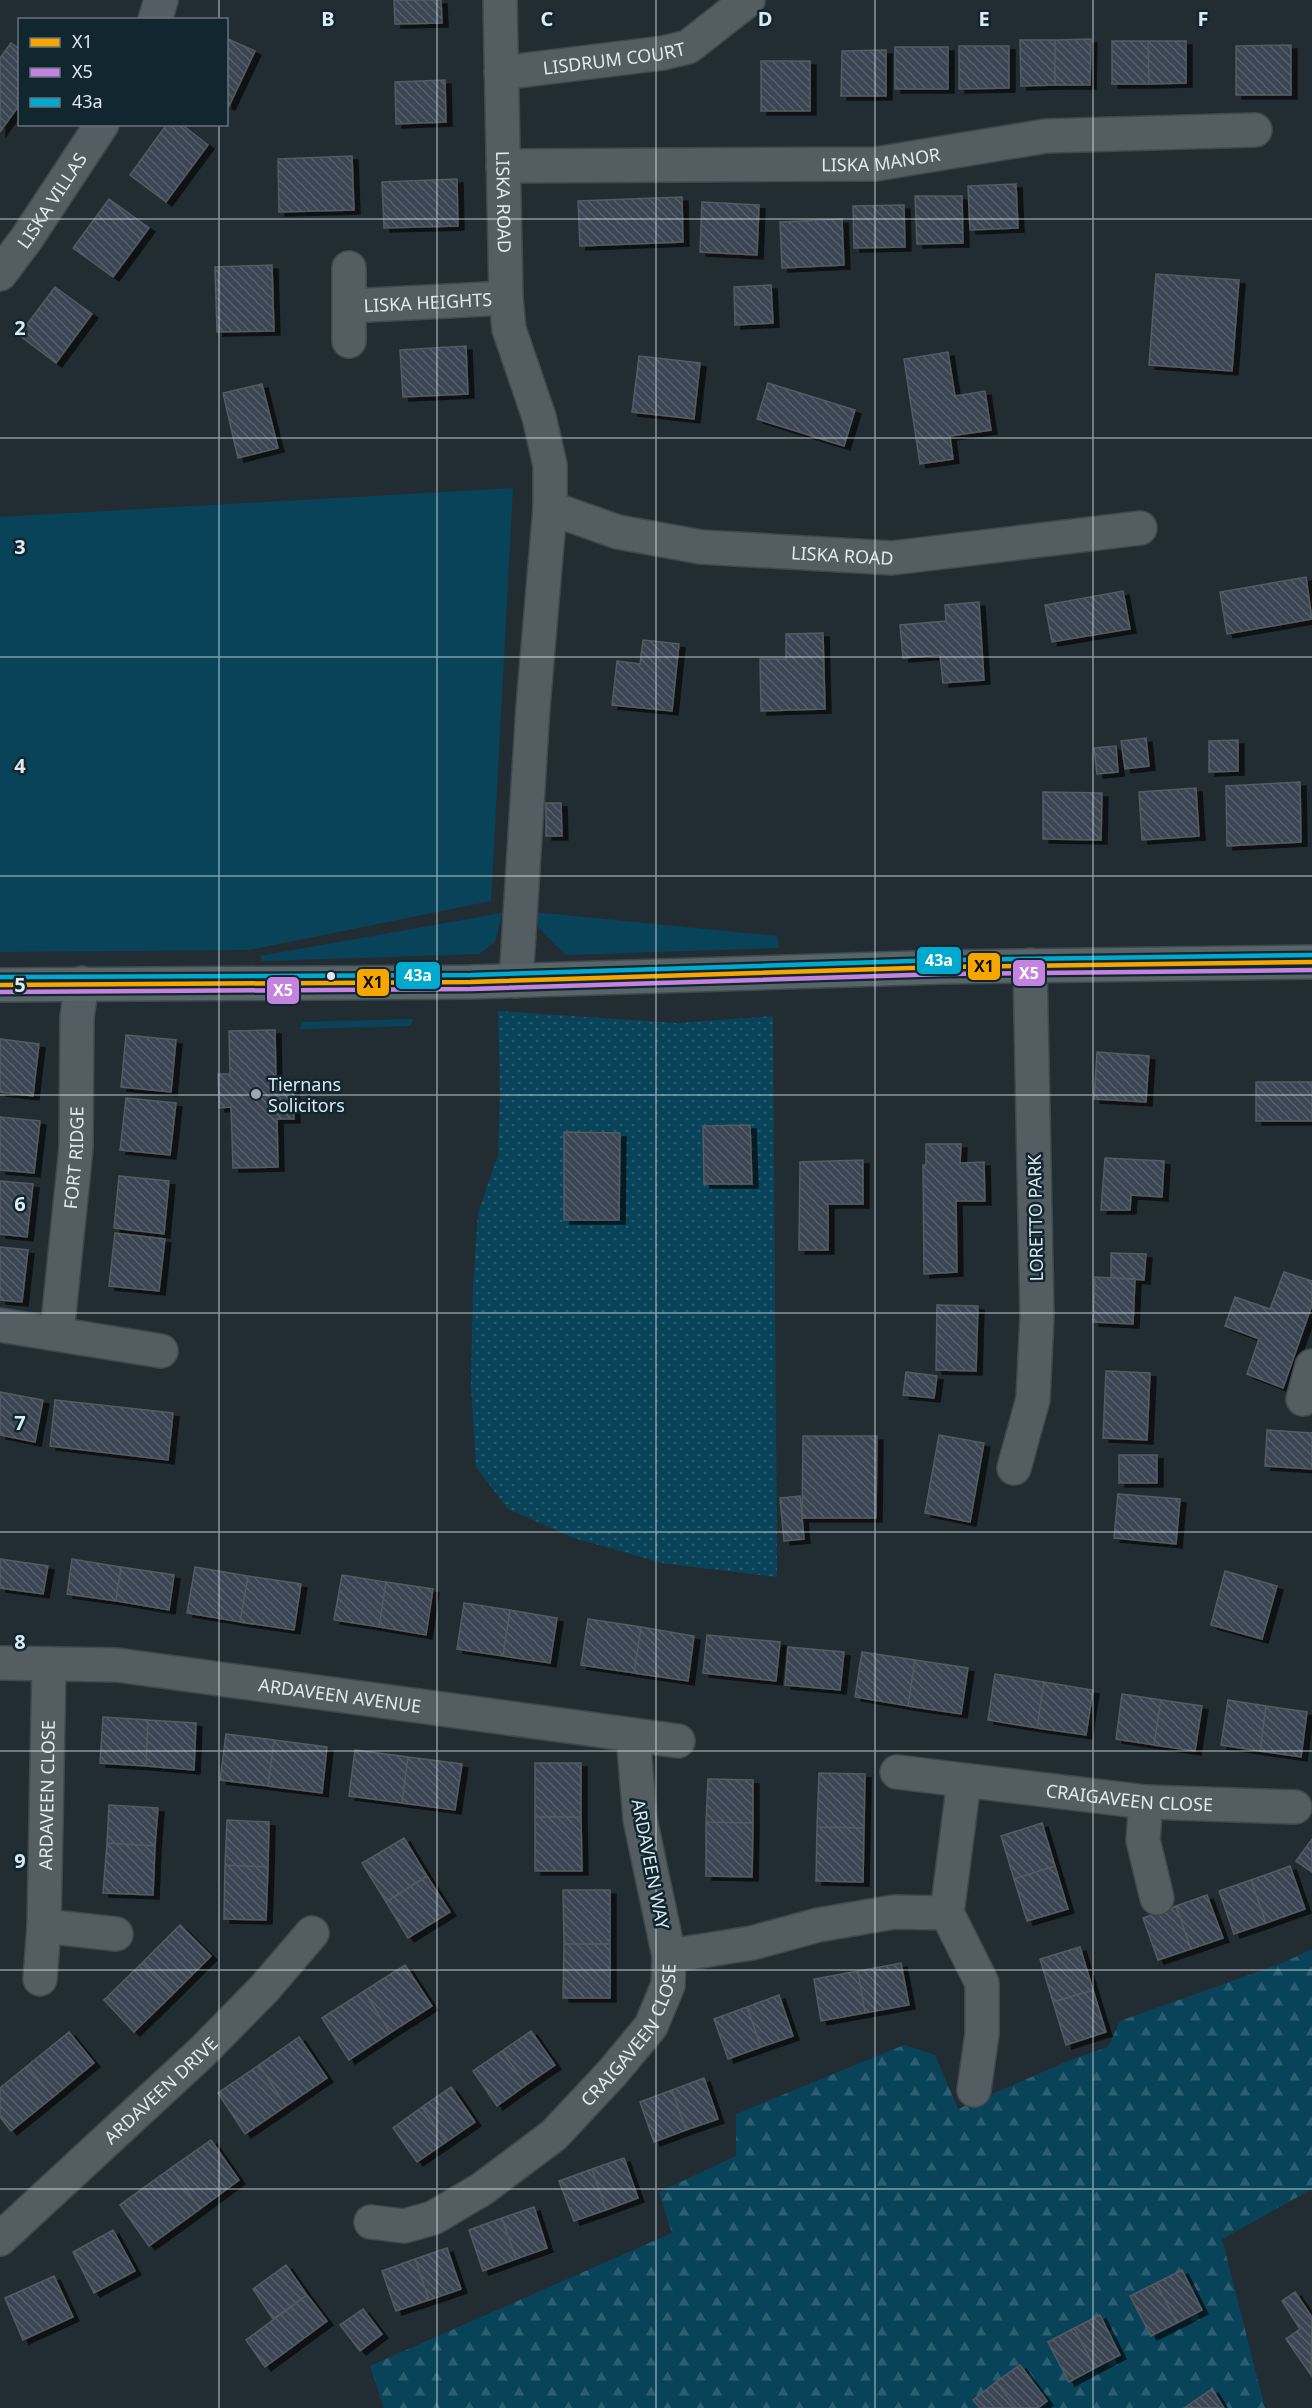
<svg xmlns="http://www.w3.org/2000/svg" width="1312" height="2408" viewBox="0 0 1312 2408" font-family="'Noto Sans',sans-serif">
<style>
.grass{fill:#09435a}
.forest{fill:url(#forest-firs)}
.garden{fill:url(#garden-dots)}
.building{fill:url(#building-back-hatch);stroke:#545b61;stroke-width:1.5;filter:url(#shadow)}
.lines{fill:none;stroke-linecap:round;stroke-linejoin:round}
.minor-casing{stroke:#3e484d;stroke-width:36}
.major-casing{stroke:#3e484d;stroke-width:36}
.minor{stroke:#545d62;stroke-width:33}
.major{stroke:#576468;stroke-width:33}
.bus-1-casing{stroke:#12262f;stroke-width:9}
.bus-2-casing{stroke:#12262f;stroke-width:9}
.bus-3-casing{stroke:#12262f;stroke-width:9}
.bus-1{stroke:#f7a600;stroke-width:4.5}
.bus-2{stroke:#c483df;stroke-width:4.5}
.bus-3{stroke:#00a9ce;stroke-width:4.5}
.grid{fill:none;stroke:#deeaf1;stroke-width:1.5;stroke-opacity:0.55}
.bus-dot{fill:#deeaf1;stroke:#12262f;stroke-width:2}
.poi-dot{fill:#9ca8ae;stroke:#12262f;stroke-width:2}
.labels{text-anchor:middle;dominant-baseline:central;stroke-width:5;stroke-linejoin:round;paint-order:stroke}
.street-label{font-size:18px;fill:#deeaf1;stroke:#12262f}
.poi-label{font-size:18px;fill:#deeaf1;stroke:#12262f;text-anchor:start}
.grid-label{font-size:20px;text-anchor:middle;font-weight:bold;fill:#deeaf1;stroke:#12262f;stroke-width:5;stroke-linejoin:round;paint-order:stroke}
.line-badge{stroke:#12262f;stroke-width:2}
.badge-label{font-size:16px;text-anchor:middle;font-weight:bold;fill:#fff}
.pale-badge-label{font-size:16px;text-anchor:middle;font-weight:bold;fill:#111}
</style>
<defs>
<pattern id="forest-firs" width="22" height="20" patternUnits="userSpaceOnUse" patternTransform="scale(1.5)"><rect width="22" height="20" fill="#09435a"/><path d="M5 1l3.5 6h-7zM16 11l3.5 6h-7z" fill="#2c5e72"/></pattern>
<pattern id="garden-dots" width="8" height="8" patternUnits="userSpaceOnUse" patternTransform="scale(1.5)"><rect width="8" height="8" fill="#09435a"/><path d="M2 2h.1M6 6h.1" fill="none" stroke="#2c5e72" stroke-width="1.8" stroke-linecap="round"/></pattern>
<pattern id="building-back-hatch" width="6" height="6" patternUnits="userSpaceOnUse" patternTransform="scale(1.5)"><rect width="6" height="6" fill="#3b4552"/><path d="M-1 5l2 2M0 0l6 6M5-1l2 2" fill="none" stroke="#57606b"/></pattern>
<filter id="shadow"><feDropShadow dx="6" dy="4" stdDeviation="0" flood-color="#0009"/></filter>
</defs>
<rect width="100%" height="100%" fill="#222d33"/>
<!-- grass -->
<path class="grass" d="M513,488l-22,413 -242,49 -249,2v-435z
M534,912l243,24 2,12 -213,7 -27,-27z
M502,913l-7,29 -16,12 -217,7 -2,-5z
M414,1019l-4,7 -110,3 2,-7z"/>
<!-- forest -->
<path class="forest" d="M1312,1949v240l-90,50 43,169h-881l-14,-42 302,-133 -13,-41 77,-36v-42l168,-69 31,10 23,54 112,-49 38,-13 12,-26 165,-59z"/>
<!-- garden -->
<path class="garden" d="M498,1011l178,12 97,-7 4,561 -115,-14 -88,-25 -66,-29 -32,-42 -5,-81 2,-99 5,-74 20,-58 2,-64z"/>
<!-- building -->
<path class="building" d="M394,0h47l1,23 -47,1z
M226,38l29,13 -26,55 -3,-1z
M1091,39l-1,46h-35v-45z
M1020,40h35v45l-34,1z
M1112,41h36l1,43h-37z
M1148,41h38v42l-37,1z
M11,43l9,6v55l-20,28v-74z
M1291,45v50h-55v-49z
M959,46h50v42l-50,1z
M895,47h53v42h-53z
M886,50v46h-45l1,-45z
M761,61h49v50h-49z
M445,80l1,42 -50,2 -1,-42z
M167,124h14l27,21 -42,57 -36,-27z
M352,156l2,54 -75,2 -1,-53z
M457,179l1,47 -74,2 -2,-46z
M1016,184l2,44 -48,2 -2,-44z
M915,196h47l1,47 -46,1z
M682,197l1,45 -103,4 -2,-45z
M109,199l40,29 -36,49 -40,-29z
M702,202l57,3 -2,50 -57,-3z
M904,205l1,42 -51,1 -1,-42z
M842,219l2,46 -62,3 -2,-46z
M272,265l2,66 -57,1 -2,-65z
M1156,274l83,6 -7,91 -83,-6z
M771,285l2,38 -38,2 -1,-38z
M55,287l37,27 -36,49 -37,-28z
M466,346l2,48 -65,3 -3,-47z
M948,352l7,44 30,-5 6,39 -41,6 3,23 -33,5 -16,-105z
M639,356l61,7 -6,56 -62,-7z
M768,383l87,27 -11,36 -87,-27z
M262,384l16,64 -40,10 -15,-65z
M1306,577l6,42 -85,15 -7,-42z
M1123,591l7,38 -78,13 -7,-37z
M979,602l5,78 -41,3 -3,-28 -37,3 -3,-33 46,-4 -1,-16z
M823,633l2,76 -64,2 -1,-52h26v-25z
M643,640l36,4 -7,67 -60,-6 5,-44 23,3z
M1146,738l3,28 -24,3 -4,-28z
M1238,740v31l-29,1v-31z
M1116,746l2,26 -21,2 -3,-26z
M1300,782l1,60 -74,4 -1,-60z
M1196,788l3,48 -57,4 -3,-48z
M1043,792l59,1 -1,47 -58,-1z
M546,803h15l1,33h-16z
M275,1030l1,51h17l1,38h-17l1,48 -45,1 -2,-61 -12,1 -1,-34h12l-1,-43z
M126,1035l50,5 -5,52 -50,-5z
M0,1039l39,5 -6,52 -33,-4z
M1097,1052l52,4 -3,46 -52,-3z
M1256,1082h56v39h-56z
M126,1098l50,5 -6,52 -50,-5z
M0,1117l40,4 -6,52 -34,-3z
M750,1125l2,59h-48l-1,-58z
M564,1132l56,1 -1,87h-55z
M926,1144h35l-1,19 24,-1 1,39h-29l1,71 -33,2 -1,-109h3z
M1105,1158l59,3 -2,36 -31,-2 -1,15h-29z
M863,1160v44h-35v46h-29l1,-88z
M119,1176l50,5 -5,53 -50,-6z
M0,1181l33,3 -6,53 -27,-3z
M115,1233l50,6 -6,52 -50,-5z
M0,1247l28,3 -6,52 -22,-2z
M1111,1253l35,1 -2,26 -33,-2z
M1284,1272l28,9v24l-29,83 -36,-14 12,-35 -34,-13 10,-29 35,12z
M1095,1277l40,2 -2,45 -40,-2z
M937,1305l41,1 -2,65 -40,-1z
M1106,1371l44,2 -3,67 -44,-2z
M906,1372l31,4 -3,22 -31,-3z
M0,1392l43,8 -8,42 -35,-7z
M55,1400l118,13 -5,47 -118,-14z
M1267,1430l45,3v36l-47,-3z
M939,1435l45,8 -14,79 -45,-9z
M803,1436h74l-1,82h-74z
M1119,1455h38v28h-38z
M1118,1494l62,5 -4,45 -62,-6z
M800,1496l4,43 -20,2 -4,-43z
M0,1559l48,7 -5,28 -43,-6z
M72,1559l49,8 -5,34 -49,-7z
M121,1567l53,8 -5,35 -53,-9z
M195,1567l53,9 -8,46 -53,-9z
M1225,1571l52,15 -15,53 -51,-14z
M342,1575l44,7 -7,45 -45,-7z
M248,1576l53,8 -7,46 -54,-8z
M386,1582l47,7 -7,46 -47,-8z
M464,1603l46,7 -7,46 -46,-7z
M510,1610l47,8 -7,45 -47,-7z
M588,1619l53,8 -7,46 -53,-8z
M641,1627l53,9 -6,45 -54,-8z
M707,1635l73,7 -4,39 -73,-8z
M788,1647l56,5 -4,38 -55,-5z
M862,1652l53,8 -7,46 -53,-9z
M915,1660l53,8 -7,46 -53,-8z
M995,1674l49,8 -7,46 -49,-8z
M1044,1682l49,8 -7,45 -49,-7z
M1122,1694l39,6 -7,45 -38,-6z
M1161,1700l41,6 -7,45 -41,-6z
M1228,1700l38,6 -6,45 -39,-6z
M1266,1706l41,6 -6,45 -41,-6z
M103,1717l45,3 -2,46 -46,-3z
M148,1720l48,3 -2,47 -48,-4z
M226,1734l48,6 -6,46 -48,-6z
M274,1740l53,7 -5,46 -54,-7z
M355,1750l53,7 -6,46 -53,-7z
M408,1757l54,7 -7,46 -53,-7z
M535,1763h46v54h-46z
M819,1773l46,1 -1,54 -47,-1z
M708,1779l45,1v43l-47,-1z
M109,1805l49,3 -3,38 -48,-3z
M535,1817h46l1,54h-47z
M227,1820l42,2 -1,45 -43,-2z
M706,1822l47,1 -1,54 -46,-1z
M1042,1823l13,43 -41,13 -13,-43z
M817,1827l47,1 -1,54 -47,-1z
M404,1838l23,38 -41,26 -24,-39z
M1312,1839v33l-16,-11z
M107,1843l48,3 -2,49 -50,-2z
M225,1865l43,2 -2,53 -42,-1z
M1055,1866l13,43 -41,12 -13,-42z
M1290,1866l15,43 -39,14 -15,-43z
M427,1876l23,36 -42,26 -22,-36z
M1251,1880l15,43 -32,11 -15,-43z
M563,1890h47v54h-46z
M1207,1895l16,43 -32,11 -15,-43z
M1176,1906l15,43 -33,11 -15,-42z
M180,1925l31,31 -38,38 -31,-31z
M564,1944h46v54h-47z
M1080,1947l13,43 -40,12 -13,-43z
M142,1963l31,31 -39,38 -30,-32z
M901,1963l8,42 -44,8 -7,-42z
M405,1965l27,41 -42,27 -26,-42z
M858,1971l7,42 -44,8 -7,-42z
M1093,1990l13,42 -40,13 -13,-43z
M364,1991l26,42 -41,27 -27,-42z
M779,1995l14,41 -32,11 -14,-40z
M747,2007l14,40 -33,12 -14,-40z
M531,2031l24,34 -29,20 -24,-34z
M69,2032l25,31 -41,34 -26,-31z
M299,2037l28,41 -41,28 -27,-41z
M502,2051l24,34 -29,21 -24,-35z
M259,2065l27,41 -41,28 -27,-41z
M27,2066l26,31 -42,34 -11,-14v-29z
M704,2078l14,41 -32,11 -14,-40z
M451,2087l24,35 -29,20 -24,-35z
M672,2090l14,40 -32,12 -14,-40z
M422,2107l24,35 -29,20 -24,-34z
M211,2140l28,40 -39,29 -29,-41z
M624,2158l14,40 -32,12 -14,-41z
M171,2168l29,41 -51,37 -29,-41z
M592,2169l14,41 -32,11 -15,-40z
M534,2207l13,41 -31,11 -14,-41z
M502,2218l14,41 -33,12 -14,-41z
M113,2230l22,41 -41,22 -21,-41z
M447,2248l14,41 -32,11 -14,-41z
M415,2259l14,41 -33,11 -14,-40z
M286,2265l21,30 -34,24 -20,-30z
M1182,2270l20,40 -25,13 -21,-40z
M54,2276l19,41 -50,23 -18,-42z
M1156,2283l21,40 -26,13 -21,-40z
M1295,2292l17,25 -1,58 -25,-36 14,-10 -18,-28z
M307,2295l20,26 -62,46 -19,-27z
M363,2309l19,25 -22,17 -20,-26z
M1100,2315l20,40 -25,13 -21,-40z
M1074,2328l21,40 -26,14 -21,-40z
M1020,2365l27,36 -9,7h-22l-20,-26z
M996,2382l20,26h-36l-7,-8z
M1212,2389l12,19h-40z"/>
<g class="lines">
<!-- minor casing -->
<g class="minor-casing">
<g id="minor">
<path id="s1" d="M500,0l6,298 3,31 30,88 11,48v43l-17,199 -17,274"/>
<path d="M155,20l6,-20"/>
<path id="s2" d="M501,73l162,-20 25,-6 60,-47"/>
<path id="s3" d="M503,166l373,-2 170,-28 209,-6"/>
<path id="s4" d="M0,274l27,-36 75,-114"/>
<path id="s5" d="M350,306l156,-8"/>
<path d="M349,341v-73"/>
<path id="s6" d="M550,508l68,24 83,15 191,11 248,-30"/>
<path d="M0,1325l161,26"/>
<path id="s7" d="M57,1333l19,-185 1,-131 5,-34"/>
<path d="M1303,1399l9,-33"/>
<path d="M1014,1468l19,-69 4,-83 -7,-351"/>
<path id="s8" d="M0,1663l117,2 561,76"/>
<path id="s9" d="M897,1772l249,30 149,5"/>
<path d="M964,1781l-17,132 35,70v51l-8,56"/>
<path d="M1146,1802l-3,38 14,58"/>
<path d="M44,1926l72,8"/>
<path d="M669,1956l83,-13 66,-18 76,-13 53,1"/>
<path id="s10" d="M40,1979l4,-53 5,-262"/>
<path id="s11" d="M371,2222l33,4 29,-8 49,-29 72,-54 58,-62 39,-47 17,-41 1,-29 -29,-137 -7,-84"/>
<path id="s12" d="M0,2239l202,-187 62,-63 48,-56"/>
</g>
</g>
<!-- major casing -->
<g class="major-casing">
<path id="major" d="M0,985l471,-3 472,-15 369,-5"/>
</g>
<!-- minor -->
<use href="#minor" class="minor"/>
<!-- major -->
<use href="#major" class="major"/>
<!-- bus-1 casing -->
<g class="bus-1-casing">
<path id="bus-1" d="M0,985l471,-3 472,-15 369,-5"/>
</g>
<!-- bus-2 casing -->
<g class="bus-2-casing">
<path id="bus-2" d="M0,992l471,-3 472,-15 369,-4"/>
</g>
<!-- bus-3 casing -->
<g class="bus-3-casing">
<path id="bus-3" d="M0,977l471,-2 472,-15 369,-5"/>
</g>
<!-- bus-1 -->
<use href="#bus-1" class="bus-1"/>
<!-- bus-2 -->
<use href="#bus-2" class="bus-2"/>
<!-- bus-3 -->
<use href="#bus-3" class="bus-3"/>
</g>
<!-- grid -->
<path class="grid" d="M219,0v20M437,0v2408M656,0v2408M875,0v2408M1093,0v2408M219,124v2284M0,219h1312M0,438h1312M0,657h1312M0,876h1312M0,1095h1312M0,1313h1312M0,1532h1312M0,1751h1312M0,1970h1312M0,2189h1312"/>
<!-- markers -->
<circle class="bus-dot" cx="331" cy="976" r="5"/>
<circle class="poi-dot" cx="256" cy="1094" r="6"/>
<g class="labels">
<!-- street labels -->
<g class="street-label">
<text stroke="none"><textPath href="#s2" startOffset="114">LISDRUM COURT</textPath></text>
<text stroke="none"><textPath href="#s3" startOffset="378">LISKA MANOR</textPath></text>
<text stroke="none"><textPath href="#s4" startOffset="90">LISKA VILLAS</textPath></text>
<text stroke="none"><textPath href="#s1" startOffset="202">LISKA ROAD</textPath></text>
<text stroke="none"><textPath href="#s5" startOffset="78">LISKA HEIGHTS</textPath></text>
<text stroke="none"><textPath href="#s6" startOffset="298">LISKA ROAD</textPath></text>
<text stroke="none"><textPath href="#s7" startOffset="176">FORT RIDGE</textPath></text>
<text transform="translate(1035 1218) rotate(-91)">LORETTO PARK</text>
<text stroke="none"><textPath href="#s8" startOffset="342">ARDAVEEN AVENUE</textPath></text>
<text stroke="none"><textPath href="#s10" startOffset="184">ARDAVEEN CLOSE</textPath></text>
<text stroke="none"><textPath href="#s9" startOffset="234">CRAIGAVEEN CLOSE</textPath></text>
<text transform="translate(651 1864) rotate(79)">ARDAVEEN WAY</text>
<text stroke="none"><textPath href="#s11" startOffset="338">CRAIGAVEEN CLOSE</textPath></text>
<text stroke="none"><textPath href="#s12" startOffset="219">ARDAVEEN DRIVE</textPath></text>
</g>
<!-- poi labels -->
<g class="poi-label">
<text x="268" y="1084">Tiernans<tspan x="268" dy="21">Solicitors</tspan></text>
</g>
</g>
<g class="grid-label">
<text x="328" y="26">B</text>
<text x="547" y="26">C</text>
<text x="765" y="26">D</text>
<text x="984" y="26">E</text>
<text x="1203" y="26">F</text>
<text x="20" y="335">2</text>
<text x="20" y="554">3</text>
<text x="20" y="773">4</text>
<text x="20" y="992">5</text>
<text x="20" y="1211">6</text>
<text x="20" y="1430">7</text>
<text x="20" y="1649">8</text>
<text x="20" y="1868">9</text>
</g>
<g class="line-badge">
<rect x="916" y="946" width="46" height="29" rx="6" fill="#00a9ce"/>
<rect x="967" y="952" width="34" height="29" rx="6" fill="#f7a600"/>
<rect x="1012" y="959" width="34" height="28" rx="6" fill="#c483df"/>
<rect x="395" y="961" width="46" height="29" rx="6" fill="#00a9ce"/>
<rect x="356" y="968" width="34" height="29" rx="6" fill="#f7a600"/>
<rect x="266" y="976" width="34" height="29" rx="6" fill="#c483df"/>
</g>
<g class="badge-label">
<text x="939" y="966">43a</text>
<text x="1029" y="979">X5</text>
<text x="418" y="981">43a</text>
<text x="283" y="996">X5</text>
</g>
<g class="pale-badge-label">
<text x="984" y="972">X1</text>
<text x="373" y="988">X1</text>
</g>
<!-- legend -->
<rect x="18" y="18" width="210" height="108" fill="#12262f" stroke="#64747d" stroke-width="1.5"/>
<rect x="30" y="38" width="30" height="9" fill="#f7a600" stroke="#64747d" stroke-width="1.5"/>
<text x="72" y="48" font-size="18" fill="#deeaf1">X1</text>
<rect x="30" y="68" width="30" height="9" fill="#c483df" stroke="#64747d" stroke-width="1.5"/>
<text x="72" y="78" font-size="18" fill="#deeaf1">X5</text>
<rect x="30" y="98" width="30" height="9" fill="#00a9ce" stroke="#64747d" stroke-width="1.5"/>
<text x="72" y="108" font-size="18" fill="#deeaf1">43a</text>
</svg>
